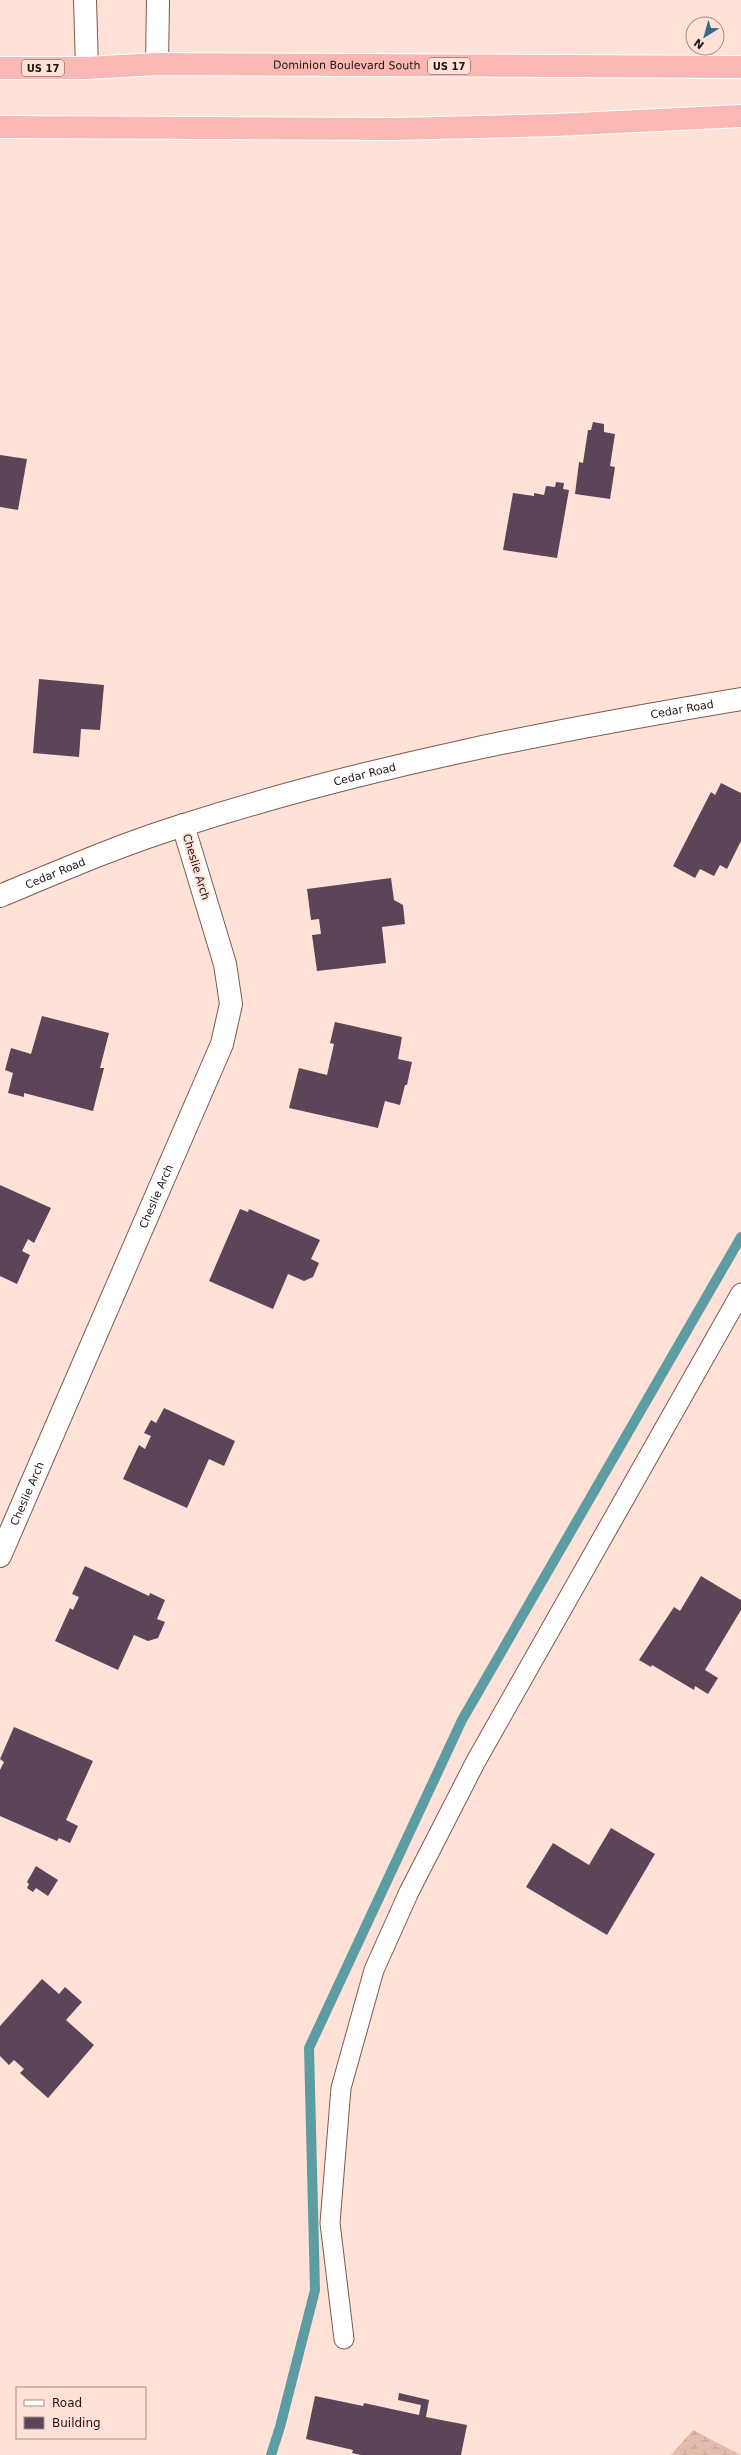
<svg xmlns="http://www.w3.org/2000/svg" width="741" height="2455" viewBox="0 0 741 2455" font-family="'DejaVu Sans',sans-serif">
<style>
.wetland{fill:url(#wetland-marsh)}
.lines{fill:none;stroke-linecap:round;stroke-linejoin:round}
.stream{stroke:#5b9da2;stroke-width:10}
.building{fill:#5d4559}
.lane-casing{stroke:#7b5b50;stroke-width:21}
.street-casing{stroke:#7b5b50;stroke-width:24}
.secondary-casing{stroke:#7b5b50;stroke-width:24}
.highway-casing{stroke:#fff;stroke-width:24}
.lane{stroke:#fff;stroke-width:19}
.street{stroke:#fff;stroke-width:22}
.secondary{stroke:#fff;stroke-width:22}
.highway{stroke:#f9b8b3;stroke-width:22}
.labels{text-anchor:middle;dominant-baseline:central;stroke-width:4;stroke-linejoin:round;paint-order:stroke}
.shield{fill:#ffe1d7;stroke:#64524c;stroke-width:1}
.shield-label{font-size:10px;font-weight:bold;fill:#221511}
.street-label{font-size:11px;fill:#221511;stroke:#ffe1d7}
</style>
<defs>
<pattern id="wetland-marsh" width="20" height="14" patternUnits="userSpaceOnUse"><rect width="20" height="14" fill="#e4bbac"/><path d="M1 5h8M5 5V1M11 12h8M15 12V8" fill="none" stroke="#c3a093"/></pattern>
</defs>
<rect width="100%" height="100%" fill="#ffe1d7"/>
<!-- wetland -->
<path class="wetland" d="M693,2430l48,25h-70z"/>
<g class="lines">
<!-- stream -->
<path class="stream" d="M271,2455l9,-28 35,-137 -6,-242 153,-328 279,-483"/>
</g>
<!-- building -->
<path class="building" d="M593,422l11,2v8l11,2 -5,32 5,1 -5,32 -35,-5 4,-32 4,1 5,-33h3z
M0,455l27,4 -9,51 -18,-3z
M556,482l8,1 -1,6 6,1 -12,68 -54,-8 10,-57 21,3v-3l10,2 2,-9 9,1z
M39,679l65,6 -4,45 -19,-1 -2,28 -46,-4z
M721,783l20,10v48l-14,28 -7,-4 -6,11 -14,-7 -5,9 -22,-12 38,-74 4,3z
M391,878l3,22 9,5 2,19 -23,3 4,36 -69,8 -5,-36 9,-1 -2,-15 -8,1 -4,-31z
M42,1016l67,17 -9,35h4l-11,43 -69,-18v4l-16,-4 5,-20 -8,-3 6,-22 20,6z
M335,1022l67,15 -4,22 14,3 -5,23h-2l-5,20 -15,-4 -7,27 -89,-20 10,-40 28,7 7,-31 -4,-1z
M0,1185l51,23 -17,35 -6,-4 -6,12 8,4 -13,29 -17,-8z
M240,1209l8,3 1,-3 71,31 -9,19 8,4 -6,14 -9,4 -16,-7 -15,35 -64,-28z
M164,1408l71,33 -11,25 -15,-7 -22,49 -64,-29 16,-34 6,4 6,-13 -7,-3 7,-13 5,3z
M85,1566l64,30 1,-3 15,7 -8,19 8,3 -7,16 -10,3 -14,-6 -16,35 -63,-29 15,-33 3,2 6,-13 -7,-3z
M701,1576l40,24v10l-36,60 13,8 -10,16 -13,-8 -1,4 -42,-25 -1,2 -12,-7 35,-53 6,4z
M14,1727l79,34 -27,59 12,6 -8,17 -11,-5 -2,3 -57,-25v-46l4,-8 -4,-3z
M611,1828l44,26 -48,81 -81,-48 27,-44 36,22z
M36,1866l22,14 -10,16 -12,-8 -3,4 -6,-4 2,-4 -2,-2z
M42,1979l17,15 6,-7 17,15 -16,18 28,25 -46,53 -28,-25 4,-4 -10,-9 -5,5 -9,-9v-30z
M399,2393l30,7 -3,17 41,8 -6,30h-100l-9,-2 1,-3 -47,-11 9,-43 48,10 1,-3 55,12 2,-10 -23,-5z"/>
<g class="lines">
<!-- lane casing -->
<g class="lane-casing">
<path id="lane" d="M344,2339l-14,-116 11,-135 33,-118 35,-78 67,-131 265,-468"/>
</g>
<!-- street casing -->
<g class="street-casing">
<g id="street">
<path id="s1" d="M0,1556l222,-512 9,-40 -6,-40 -42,-139"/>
</g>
</g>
<!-- secondary casing -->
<g class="secondary-casing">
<g id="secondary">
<path d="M85,0l2,68"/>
<path d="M157,64l1,-64"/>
<path id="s2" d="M0,896c60,-25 122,-52 184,-71 181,-58 370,-95 557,-126"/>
</g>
</g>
<!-- highway casing -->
<g class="highway-casing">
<g id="highway">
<path id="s3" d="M0,68h87l70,-4 584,3"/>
<path d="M0,127l393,2 163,-4 185,-9"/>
</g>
</g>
<!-- lane -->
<use href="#lane" class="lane"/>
<!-- street -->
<use href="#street" class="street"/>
<!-- secondary -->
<use href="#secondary" class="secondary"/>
<!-- highway -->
<use href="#highway" class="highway"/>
</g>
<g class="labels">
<!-- shield labels -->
<g class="shield">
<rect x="428" y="58" width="42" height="16" rx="3"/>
<rect x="22" y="60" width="42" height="16" rx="3"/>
</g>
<g class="shield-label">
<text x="449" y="66">US 17</text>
<text x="43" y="68">US 17</text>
</g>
<!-- street labels -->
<g class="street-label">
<text stroke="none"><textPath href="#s3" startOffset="347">Dominion Boulevard South</textPath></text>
<text stroke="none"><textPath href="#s2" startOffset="709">Cedar Road</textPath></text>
<text stroke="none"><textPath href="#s2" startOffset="385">Cedar Road</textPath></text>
<text transform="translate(196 867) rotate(73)">Cheslie Arch</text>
<text stroke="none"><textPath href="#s2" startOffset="60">Cedar Road</textPath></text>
<text stroke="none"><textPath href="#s1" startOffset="392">Cheslie Arch</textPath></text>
<text stroke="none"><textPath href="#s1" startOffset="68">Cheslie Arch</textPath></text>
</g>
</g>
<!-- legend -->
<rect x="16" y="2387" width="130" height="52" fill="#ffe1d7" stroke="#a78f88"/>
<rect x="24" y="2400" width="20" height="6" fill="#ffffff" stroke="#a78f88"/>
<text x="52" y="2407" font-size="12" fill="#221511">Road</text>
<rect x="24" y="2417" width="20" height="12" fill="#5d4559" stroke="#a78f88"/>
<text x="52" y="2427" font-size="12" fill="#221511">Building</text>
<!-- north arrow -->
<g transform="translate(705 36) rotate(217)"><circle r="19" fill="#ffe1d7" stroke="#a78f88"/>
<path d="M0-3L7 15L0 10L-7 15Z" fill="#376a87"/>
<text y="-6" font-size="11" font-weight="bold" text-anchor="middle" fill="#221511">N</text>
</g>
</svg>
